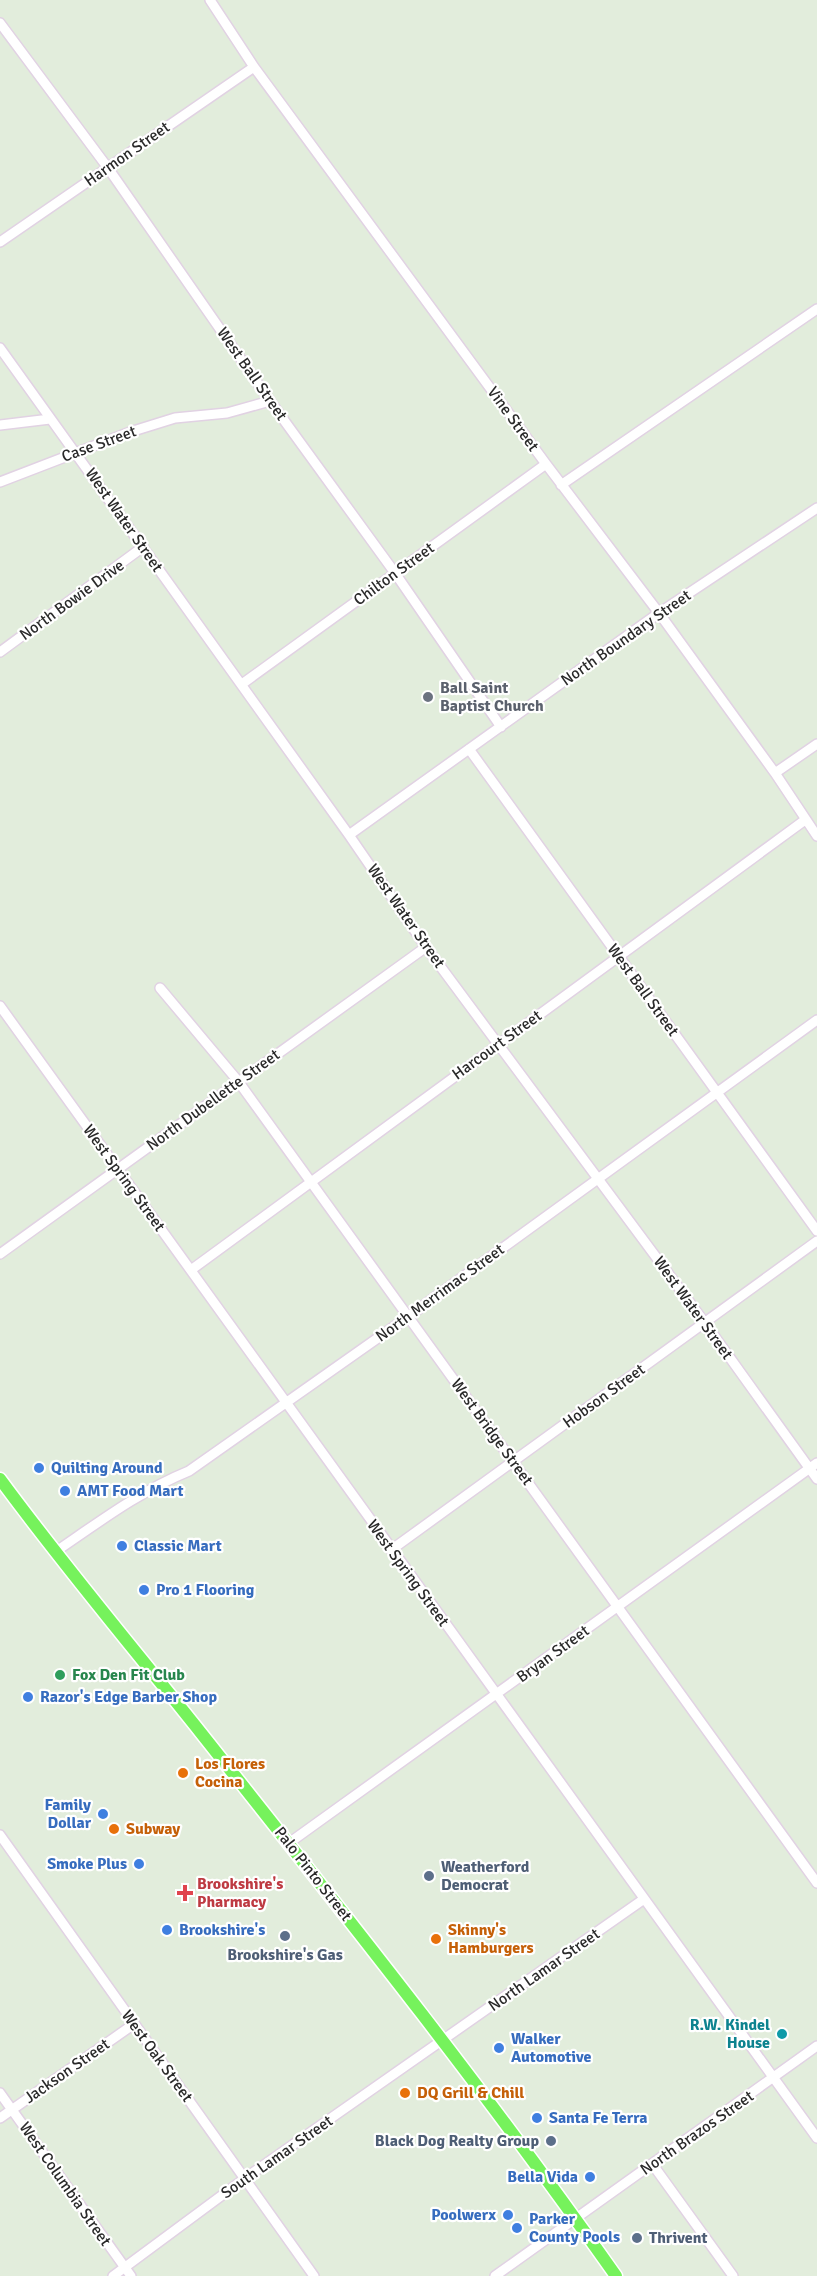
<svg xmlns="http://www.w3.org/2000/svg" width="817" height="2276" viewBox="0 0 817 2276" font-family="Signika,sans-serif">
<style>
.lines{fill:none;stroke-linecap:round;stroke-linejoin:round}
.minor-casing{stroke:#e1d2e3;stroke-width:12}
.major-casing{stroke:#fff;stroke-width:15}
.minor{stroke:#fff;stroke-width:9}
.major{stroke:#76f25c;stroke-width:12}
.worship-dot{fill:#6b7280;stroke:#fff;stroke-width:2}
.shop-dot{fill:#3f7fe0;stroke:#fff;stroke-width:2}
.leisure-dot{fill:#2e9e5b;stroke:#fff;stroke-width:2}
.food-dot{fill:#e8710a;stroke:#fff;stroke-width:2}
.service-dot{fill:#5c6f8a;stroke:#fff;stroke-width:2}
.health-dot{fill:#e0444e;stroke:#fff;stroke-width:2}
.culture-dot{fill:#0f9aa8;stroke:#fff;stroke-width:2}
.labels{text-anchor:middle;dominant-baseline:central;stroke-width:4.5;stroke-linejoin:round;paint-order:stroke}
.street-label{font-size:16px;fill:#2a2a2a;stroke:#fff}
.worship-label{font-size:16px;font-weight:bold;fill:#5b616d;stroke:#fff;text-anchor:start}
.shop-label{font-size:16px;font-weight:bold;fill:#366cbe;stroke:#fff;text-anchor:start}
.leisure-label{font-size:16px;font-weight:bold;fill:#27864d;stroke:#fff;text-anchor:start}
.food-label{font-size:16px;font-weight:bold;fill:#c56008;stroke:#fff;text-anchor:start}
.service-label{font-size:16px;font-weight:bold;fill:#4e5e75;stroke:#fff;text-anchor:start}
.health-label{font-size:16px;font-weight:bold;fill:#be3a42;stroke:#fff;text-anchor:start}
.culture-label{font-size:16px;font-weight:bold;fill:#0d838f;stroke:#fff;text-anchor:end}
</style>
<rect width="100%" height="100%" fill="#e2eddc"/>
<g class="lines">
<!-- minor casing -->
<g class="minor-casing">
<path id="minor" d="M210,0l44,67 292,397 113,149 116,160 42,63
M0,23l108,145 162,233 125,172 106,154
M0,242l254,-175
M0,348l349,487 77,112 279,376 112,156
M0,425l50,-6
M0,482l130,-50 45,-14 52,-5 43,-12
M561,485l256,-176
M0,652l143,-105
M242,684l304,-220
M469,749l348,482
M775,773l42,-29
M349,835l310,-222 158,-105
M160,988l78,93 579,802
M0,1006l817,1132
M0,1254l426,-307
M191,1270l614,-450
M391,1550l426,-309
M55,1552c44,-30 85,-61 134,-81l220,-155 408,-296
M0,1835l314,441
M289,1843l528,-380
M0,2093l131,183
M0,2118l134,-94
M653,2165l80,111
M113,2276l131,-97 400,-280
M495,2276l322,-230"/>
</g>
<!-- major casing -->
<g class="major-casing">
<path id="major" d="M0,1479c64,87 134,170 201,254 142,179 284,357 415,543"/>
</g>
<!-- minor -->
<use href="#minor" class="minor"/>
<!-- major -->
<use href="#major" class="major"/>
</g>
<!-- markers -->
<circle class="worship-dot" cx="428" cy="697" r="6"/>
<g class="shop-dot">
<circle cx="39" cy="1468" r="6"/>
<circle cx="65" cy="1491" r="6"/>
<circle cx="122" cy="1546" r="6"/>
<circle cx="144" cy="1590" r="6"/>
<circle cx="28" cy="1697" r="6"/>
<circle cx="103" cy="1814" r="6"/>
<circle cx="139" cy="1864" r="6"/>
<circle cx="167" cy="1930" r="6"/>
<circle cx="499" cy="2048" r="6"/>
<circle cx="537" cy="2118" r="6"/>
<circle cx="590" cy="2177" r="6"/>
<circle cx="508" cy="2215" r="6"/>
<circle cx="517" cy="2228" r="6"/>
</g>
<circle class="leisure-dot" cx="60" cy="1675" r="6"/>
<g class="food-dot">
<circle cx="183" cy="1773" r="6"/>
<circle cx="114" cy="1829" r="6"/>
<circle cx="436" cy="1939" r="6"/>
<circle cx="405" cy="2093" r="6"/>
</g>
<g class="service-dot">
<circle cx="429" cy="1876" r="6"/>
<circle cx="285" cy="1936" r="6"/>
<circle cx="551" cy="2141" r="6"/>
<circle cx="637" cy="2238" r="6"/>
</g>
<path class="health-dot" d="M182 1884h6v6h6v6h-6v6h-6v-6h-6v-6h6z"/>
<circle class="culture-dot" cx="782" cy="2034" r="6"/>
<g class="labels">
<!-- street labels -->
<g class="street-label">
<text transform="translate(127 154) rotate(-35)">Harmon Street</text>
<text transform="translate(252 374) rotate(55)">West Ball Street</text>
<text transform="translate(513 419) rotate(54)">Vine Street</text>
<text transform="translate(99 444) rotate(-20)">Case Street</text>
<text transform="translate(124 520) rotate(55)">West Water Street</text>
<text transform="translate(394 574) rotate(-36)">Chilton Street</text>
<text transform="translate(72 600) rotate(-36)">North Bowie Drive</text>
<text transform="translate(626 638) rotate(-35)">North Boundary Street</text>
<text transform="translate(406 916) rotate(55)">West Water Street</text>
<text transform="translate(643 990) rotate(54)">West Ball Street</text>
<text transform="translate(497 1045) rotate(-36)">Harcourt Street</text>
<text transform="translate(213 1100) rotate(-36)">North Dubellette Street</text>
<text transform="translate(124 1178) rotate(54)">West Spring Street</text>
<text transform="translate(440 1293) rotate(-36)">North Merrimac Street</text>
<text transform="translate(693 1308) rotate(54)">West Water Street</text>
<text transform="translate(604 1396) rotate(-36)">Hobson Street</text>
<text transform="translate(492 1432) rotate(54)">West Bridge Street</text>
<text transform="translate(408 1573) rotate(54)">West Spring Street</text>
<text transform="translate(553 1654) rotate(-36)">Bryan Street</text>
<text transform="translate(313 1874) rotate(52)">Palo Pinto Street</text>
<text transform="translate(544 1970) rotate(-35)">North Lamar Street</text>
<text transform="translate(157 2056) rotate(54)">West Oak Street</text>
<text transform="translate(67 2071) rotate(-35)">Jackson Street</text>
<text transform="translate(697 2133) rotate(-35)">North Brazos Street</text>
<text transform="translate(277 2157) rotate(-35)">South Lamar Street</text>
<text transform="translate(65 2184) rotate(55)">West Columbia Street</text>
</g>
<!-- worship labels -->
<g class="worship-label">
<text x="440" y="688">Ball Saint<tspan x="440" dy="18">Baptist Church</tspan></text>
</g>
<!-- shop labels -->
<g class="shop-label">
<text x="51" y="1468">Quilting Around</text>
<text x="77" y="1491">AMT Food Mart</text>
<text x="134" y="1546">Classic Mart</text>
<text x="156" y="1590">Pro 1 Flooring</text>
<text x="40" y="1697">Razor's Edge Barber Shop</text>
<text x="91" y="1805" text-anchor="end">Family<tspan x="91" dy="18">Dollar</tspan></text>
<text x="127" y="1864" text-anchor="end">Smoke Plus</text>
<text x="179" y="1930">Brookshire's</text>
<text x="511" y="2039">Walker<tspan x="511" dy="18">Automotive</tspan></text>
<text x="549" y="2118">Santa Fe Terra</text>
<text x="578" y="2177" text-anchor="end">Bella Vida</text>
<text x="496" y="2215" text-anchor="end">Poolwerx</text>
<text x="529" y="2219">Parker<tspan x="529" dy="18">County Pools</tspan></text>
</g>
<!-- leisure labels -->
<g class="leisure-label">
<text x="72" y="1675">Fox Den Fit Club</text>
</g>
<!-- food labels -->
<g class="food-label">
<text x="195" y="1764">Los Flores<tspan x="195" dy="18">Cocina</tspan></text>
<text x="126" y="1829">Subway</text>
<text x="448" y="1930">Skinny's<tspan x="448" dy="18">Hamburgers</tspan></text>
<text x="417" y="2093">DQ Grill &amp; Chill</text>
</g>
<!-- service labels -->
<g class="service-label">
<text x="441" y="1867">Weatherford<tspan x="441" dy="18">Democrat</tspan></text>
<text x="285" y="1955" text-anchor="middle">Brookshire's Gas</text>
<text x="539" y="2141" text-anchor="end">Black Dog Realty Group</text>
<text x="649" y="2238">Thrivent</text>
</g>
<!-- health labels -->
<g class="health-label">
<text x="197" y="1884">Brookshire's<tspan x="197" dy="18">Pharmacy</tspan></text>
</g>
<!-- culture labels -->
<g class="culture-label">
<text x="770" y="2025">R.W. Kindel<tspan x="770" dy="18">House</tspan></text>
</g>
</g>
</svg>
